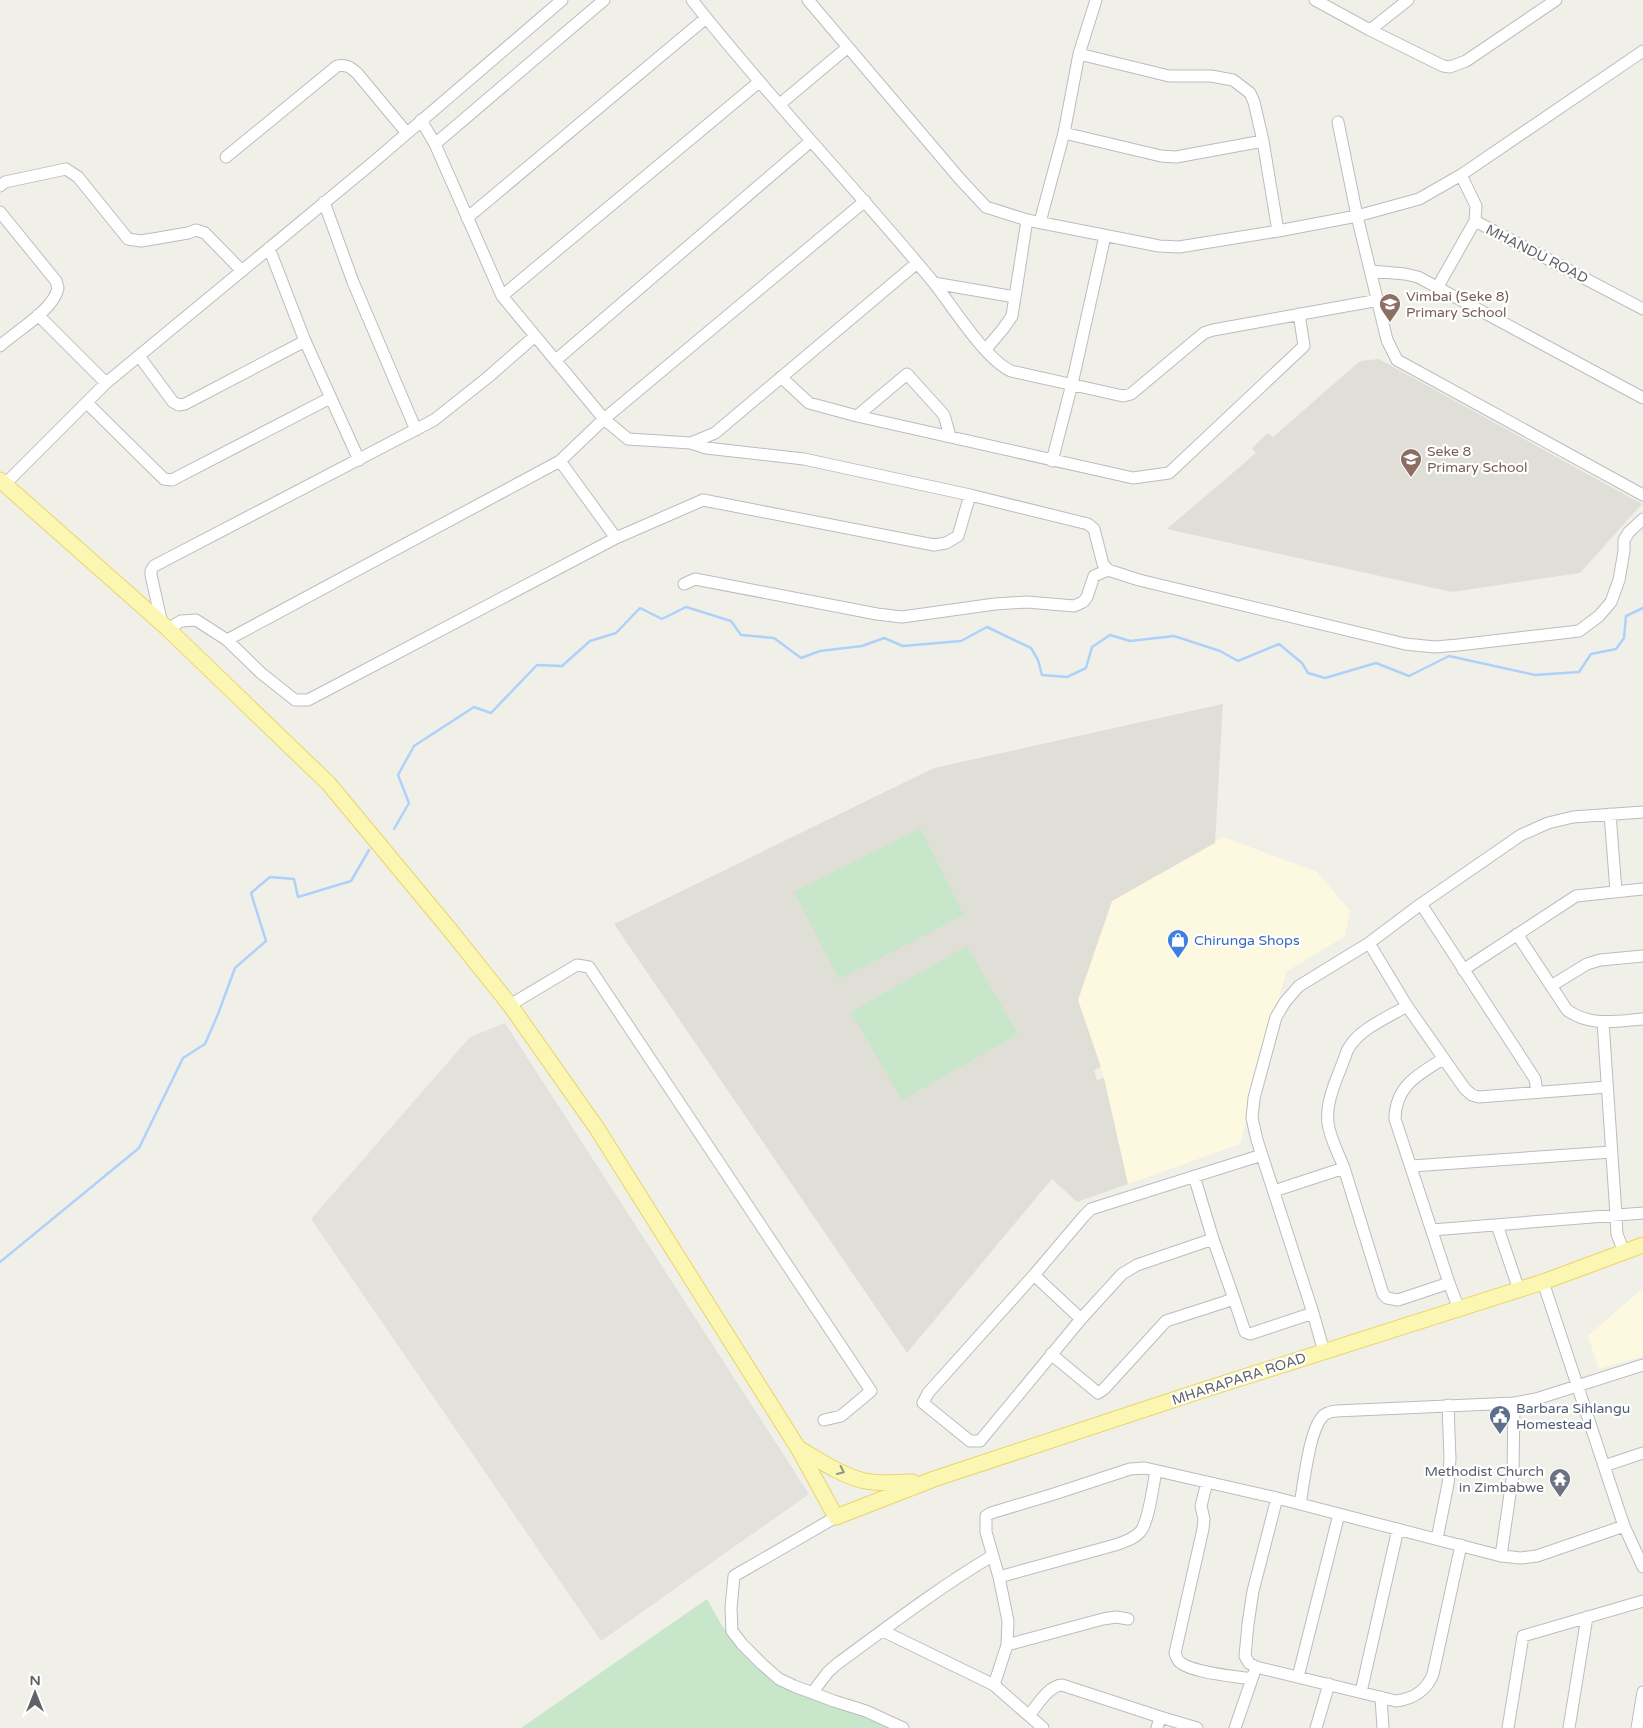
<svg xmlns="http://www.w3.org/2000/svg" width="1643" height="1728" viewBox="0 0 1643 1728" font-family="'Varela Round',sans-serif">
<style>
.commercial{fill:#fdf9e1}
.industrial{fill:#e3e1dc}
.education{fill:#e0dfd7}
.green{fill:#c7e6ca}
.lines{fill:none;stroke-linecap:round;stroke-linejoin:round}
.stream{stroke:#aed1fb;stroke-width:2.5}
.minor-casing{stroke:#babcc1;stroke-width:13}
.major-casing{stroke:#ebd467;stroke-width:17}
.minor{stroke:#fff;stroke-width:11}
.major{stroke:#fbf7b3;stroke-width:15}
.oneway{stroke:#969682}
.labels{text-anchor:middle;dominant-baseline:central;stroke-width:4.5;stroke-linejoin:round;paint-order:stroke}
.street-label{font-size:14px;fill:#5f6267;stroke:#fff}
.education-label{font-size:14px;fill:#785e54;stroke:#fff;text-anchor:start}
.shop-label{font-size:14px;fill:#366cbe;stroke:#fff;text-anchor:start}
.service-label{font-size:14px;fill:#4e5e75;stroke:#fff;text-anchor:start}
.worship-label{font-size:14px;fill:#5b616d;stroke:#fff;text-anchor:end}
</style>
<rect width="100%" height="100%" fill="#f1f0e8"/>
<!-- commercial -->
<path class="commercial" d="M1223,837l94,35 33,39 -5,25 -59,36 -46,172 -112,40 -24,-106 -26,-78 34,-99z
M1643,1288v68l-44,13 -11,-33z"/>
<!-- industrial -->
<path class="industrial" d="M505,1023l304,471 -208,147 -290,-422 159,-182z"/>
<!-- education -->
<path class="education" d="M1379,359l263,145 -62,69 -128,19 -285,-63 89,-76 -4,-5 16,-15 5,4 87,-76z
M1223,704l-8,139 -103,58 -34,99 23,67 -7,3 3,10 7,-2 24,106 -51,18 -25,-23 -145,174 -293,-429 320,-156z"/>
<!-- green -->
<path class="green" d="M920,828l44,87 -125,64 -45,-87z
M967,946l51,88 -116,66 -51,-88z
M707,1599l15,27 52,53 115,49h-368z"/>
<g class="lines">
<!-- stream -->
<path class="stream" d="M394,829l15,-26 -11,-28 16,-29 60,-39 17,6 46,-48 25,1 28,-25 26,-8 24,-25 22,11 24,-12 45,14 10,14 33,3 27,20 19,-7 42,-5 22,-8 19,8 58,-5 26,-14 44,21 7,12 4,15 25,2 19,-9 6,-21 18,-12 20,6 44,-5 46,15 18,10 41,-17 23,19 6,10 17,5 51,-15 33,13 40,-20 86,19 44,-3 12,-18 25,-5 8,-11 2,-22 17,-8
M0,1262l139,-114 44,-90 22,-14 13,-30 17,-46 31,-27 -15,-48 19,-16 24,2 4,18 53,-16 18,-31"/>
<!-- minor casing -->
<g class="minor-casing">
<path id="minor" d="M692,0c77,98 163,187 242,283 19,24 51,76 77,88l112,25 8,-2 73,-61 9,-3 166,-30
M808,0l151,178 27,29 41,13 132,26 20,1 99,-16 79,-15 62,-17 42,-24 182,-124
M1315,0l55,30 73,36 7,1 16,-6 90,-61
M1370,30l38,-30
M1079,54l90,22h42l22,4 17,13 4,9 9,39 15,90
M780,104l68,-57
M421,120l14,24 67,152 102,123 24,20 63,4 24,-10 202,-170
M1338,122l19,94 30,124 10,20 246,135
M1064,133l97,23 15,1 87,-16
M435,144l169,-144
M226,157l111,-91c9,-2 13,1 20,7l49,59
M1461,175l15,31 -1,15 168,88
M0,186l5,-4 61,-13 12,8 50,62 13,2 47,-8 8,-3 9,3 37,38
M324,202l29,80 63,148
M0,212l56,69 2,7c-4,22 -42,43 -58,58
M467,218l239,-200
M1040,222l24,-89 15,-79 17,-54
M269,248l36,93 54,119
M1371,271l34,3 13,3 225,121
M934,283l81,14
M1437,288l38,-67
M502,296l257,-214
M38,315l68,68
M986,349l17,-20 9,-13 15,-96
M139,356l34,46 6,3 6,-1 120,-63
M556,360l255,-219
M781,377l28,26 48,13 276,62 36,-5 135,-127 -5,-32
M87,403l77,76 8,1 158,-82
M857,416l50,-42 37,41 6,21
M691,443l15,5 98,11 166,36 118,29 6,5 9,35 5,6 31,10 266,64 30,3 23,-2 121,-14 20,-15 12,-14 8,-22 5,-29v-11l5,-8 14,-13
M560,461l56,77
M1052,461l20,-77 33,-148
M5,484l101,-101 264,-218 192,-165
M684,584l11,-5 182,35 25,3 93,-13 32,-2 47,4 9,-4 4,-5 7,-21 14,-6
M162,624l-11,-49v-4l3,-5 280,-146 53,-42 48,-42
M168,629l13,-8 15,-1 31,20 333,-179 44,-42 261,-218
M227,640l34,33 34,27h13l308,-162 87,-38 231,45 12,-2 12,-7 12,-41
M1610,814l6,77
M1421,904l114,175 2,13
M1517,934l50,76c23,17 49,11 76,9
M1463,970l113,-74 67,-7
M1551,986l36,-22 13,-4 43,-4
M510,1005l67,-40 12,2 282,424 -30,25 -17,4
M1407,1006l58,83 7,6 7,2 128,-10
M1603,1022l13,193 1,19 7,18
M1443,1059c-24,15 -48,27 -48,60l54,164 10,26
M1412,1166l199,-14
M1344,1168l39,126 4,4 11,2 51,-17
M1194,1176l19,63 -76,26 -15,9 -41,45 -101,122h-10l-47,-38 5,-10 106,-118 50,-59 7,-7 171,-54
M1274,1191l70,-23c-5,-14 -14,-29 -16,-45 -3,-24 12,-50 19,-72 11,-22 40,-33 60,-45l-38,-63
M1497,1225l22,65
M1432,1230l211,-17
M1034,1275l47,44
M1543,1282l81,244 19,41
M1234,1299l11,33 5,2 63,-21
M1324,1352l-11,-39 -56,-173 -5,-22 2,-20 22,-81 9,-15 14,-16 70,-43 52,-39 100,-69 27,-12 25,-6 70,-5
M1051,1354l47,39 6,-4 62,-68 68,-22 -21,-60
M1604,1466l39,-13
M1207,1482l-6,24 3,13 -1,10 -28,124c2,4 2,8 6,10 13,10 54,13 70,16
M1277,1498l-24,93 -5,33 -3,32 4,7 7,4 140,34c17,-2 31,-11 37,-27l28,-129
M1300,1504c4,-21 9,-72 22,-87 4,-5 9,-5 14,-6l178,-8 22,-4 107,-34
M836,1517l-102,59 -3,32 1,23 10,13 20,20 17,15 15,7 40,15 32,10 37,17
M1437,1539l11,-55 2,-25 -2,-54
M1501,1556l12,-83 1,-70
M999,1577l116,-32c9,-3 19,-6 25,-13 9,-10 13,-47 16,-61
M883,1631l111,54 49,43
M1007,1645l96,-26 13,-2 12,2
M1298,1677l41,-163
M994,1685l13,-40 1,-24 -9,-44 -13,-45v-16l5,-3 63,-19 76,-25 15,-1 132,30 224,58 20,2 16,-2 87,-30
M1361,1692l37,-163
M812,1693l16,-21 9,-8c52,-38 101,-76 155,-108
M1381,1697l2,31
M1029,1715c9,-10 19,-29 33,-30l98,32
M1157,1728l3,-11 37,11
M1235,1728l19,-55
M1316,1728l13,-44
M1508,1728l15,-92 120,-35
M1569,1728l18,-111
M1637,1728l6,-36"/>
</g>
<!-- major casing -->
<g class="major-casing">
<path id="major" d="M0,480l168,149 161,155 121,146 60,75 86,122 202,321 38,69 98,-38 260,-86 349,-111 100,-37
M798,1448c21,12 44,28 67,33 16,3 32,2 47,1"/>
</g>
<!-- minor -->
<use href="#minor" class="minor"/>
<!-- major -->
<use href="#major" class="major"/>
</g>
<!-- one-way arrows -->
<defs><path id="oneway-chevron" d="M-2-3.5L2.5 0L-2 3.5" fill="none" stroke-width="1.6" stroke-linecap="round" stroke-linejoin="round" transform="scale(1.25)"/></defs>
<use class="oneway" href="#oneway-chevron" transform="translate(841 1471) rotate(25)"/>
<!-- icons -->
<defs>
<g id="school-pin" transform="scale(1.125)"><path d="M0 17L-7.5 6A9.5 9.5 0 1 1 7.5 6Z" fill="#8d6e63" stroke="#fff"/><path d="M0-5L7-2L0 1L-7-2ZM-4 1L0 2.5L4 1V4Q0 6-4 4Z" fill="#fff"/></g>
<g id="shop-pin" transform="scale(1.125)"><path d="M0 17L-7.5 6A9.5 9.5 0 1 1 7.5 6Z" fill="#3f7fe0" stroke="#fff"/><path d="M-5-2.5h2.3a2.7 3.5 0 0 1 5.4 0H5L5.5 6h-11ZM-1.5-2.5h3a1.5 2.3 0 0 0-3 0Z" fill="#fff"/></g>
<g id="civic-pin" transform="scale(1.125)"><path d="M0 17L-7.5 6A9.5 9.5 0 1 1 7.5 6Z" fill="#5c6f8a" stroke="#fff"/><path d="M-.6-6.5H3V-4.5H.6V-3L4-1V1h2V6H-6V1h2V-1L-.6-3ZM-1.2 2.5V6h2.4V2.5Z" fill="#fff"/></g>
<g id="temple-pin" transform="scale(1.125)"><path d="M0 17L-7.5 6A9.5 9.5 0 1 1 7.5 6Z" fill="#6b7280" stroke="#fff"/><path d="M0-6L5-2H3V0L6.5 2.5H4V6H1.5V3h-3V6H-4V2.5H-6.5L-3 0V-2H-5Z" fill="#fff"/></g>
</defs>
<g fill-rule="evenodd">
<use href="#school-pin" x="1390" y="304"/>
<use href="#school-pin" x="1411" y="459"/>
<use href="#shop-pin" x="1178" y="940"/>
<use href="#civic-pin" x="1500" y="1416"/>
<use href="#temple-pin" x="1560" y="1479"/>
</g>
<g class="labels">
<!-- street labels -->
<g class="street-label">
<text transform="translate(1537 254) rotate(27)">MHANDU ROAD</text>
<text transform="translate(1239 1379) rotate(-18)">MHARAPARA ROAD</text>
</g>
<!-- education labels -->
<g class="education-label">
<text x="1406" y="296">Vimbai (Seke 8)<tspan x="1406" dy="16">Primary School</tspan></text>
<text x="1427" y="451">Seke 8<tspan x="1427" dy="16">Primary School</tspan></text>
</g>
<!-- shop labels -->
<g class="shop-label">
<text x="1194" y="940">Chirunga Shops</text>
</g>
<!-- service labels -->
<g class="service-label">
<text x="1516" y="1408">Barbara Sihlangu<tspan x="1516" dy="16">Homestead</tspan></text>
</g>
<!-- worship labels -->
<g class="worship-label">
<text x="1544" y="1471">Methodist Church<tspan x="1544" dy="16">in Zimbabwe</tspan></text>
</g>
</g>
<!-- north arrow -->
<g transform="translate(35 1693)" stroke="#ffffff" stroke-width="4" paint-order="stroke">
<path d="M0-4L9 19L0 12L-9 19Z" fill="#5f6267"/>
<text y="-8" font-size="14" font-weight="bold" text-anchor="middle" fill="#5f6267">N</text>
</g>
</svg>
